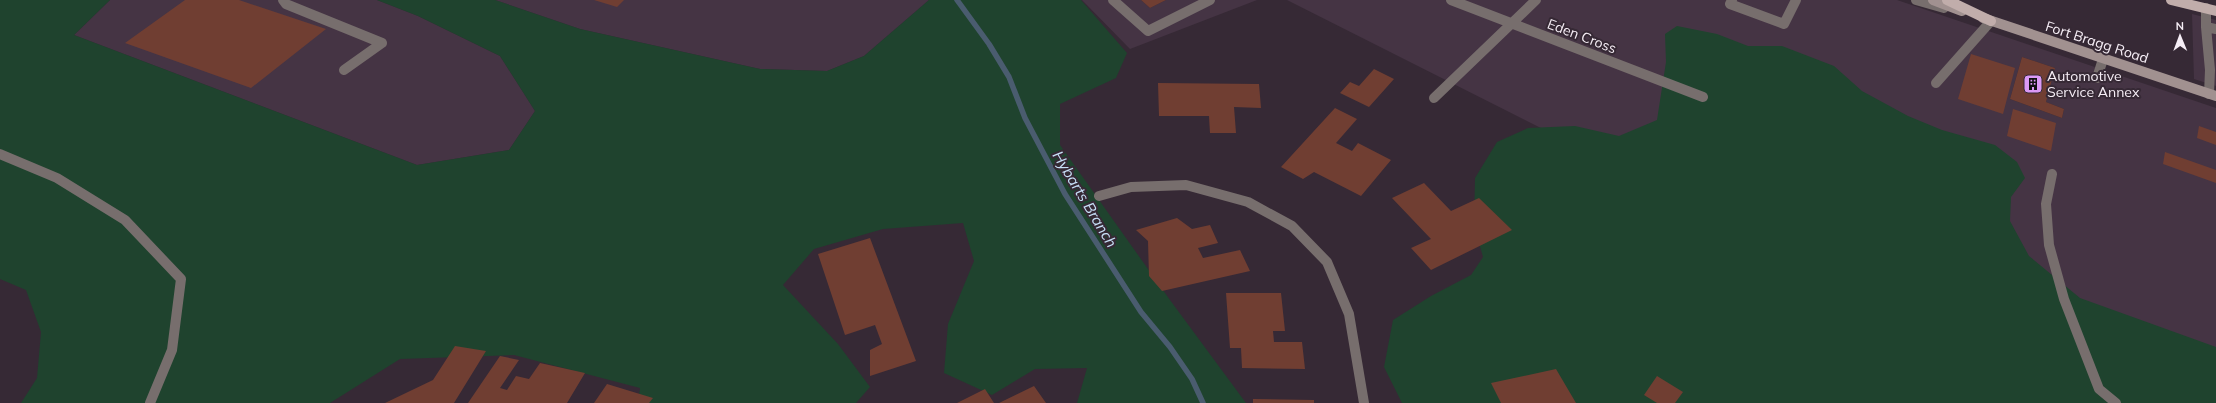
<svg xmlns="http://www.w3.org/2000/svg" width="2216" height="403" viewBox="0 0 2216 403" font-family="Mulish,sans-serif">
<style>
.built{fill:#453444;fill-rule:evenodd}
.green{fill:#1f432e}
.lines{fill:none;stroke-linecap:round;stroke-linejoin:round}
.stream{stroke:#4a5c6f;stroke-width:5.5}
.building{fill:#703e32}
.service{stroke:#776e6d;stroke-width:10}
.minor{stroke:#776e6d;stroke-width:10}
.secondary{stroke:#a19190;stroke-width:10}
.primary{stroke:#c1adab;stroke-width:10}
.labels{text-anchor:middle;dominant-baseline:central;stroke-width:4;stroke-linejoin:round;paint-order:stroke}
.street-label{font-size:14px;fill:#f6eef6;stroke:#362935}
.poi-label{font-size:14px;fill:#f6eef6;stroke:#362935;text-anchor:start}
.water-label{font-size:15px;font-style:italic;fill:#c7e0f7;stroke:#362935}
</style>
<rect width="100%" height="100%" fill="#362935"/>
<!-- built -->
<path class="built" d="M110,0h267l41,16 82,40 35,55 -26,39 -92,15 -343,-130z
M495,0h434l-65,56 -37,15 -67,-2 -180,-40z
M1082,0h59l9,8 16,-8h91l-127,49z
M1287,0h610l319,108v295l-568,-221zM2022,57l33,11 -9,34 18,7 -2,9 -52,-19z
M2192,14l24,6v66l-22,-7z"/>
<!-- green -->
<path class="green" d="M0,0h110l-36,35 343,130 92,-15 26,-39 -35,-55 -82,-40 -41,-16h118l85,29 180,40 67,2 37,-15 65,-56h152l46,53 -11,25 -56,26v41l110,155 76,103h-169l10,-35 -52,1 -43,26 -48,-22 4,-49 26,-63 -11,-38 -80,6 -69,20 -31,36 55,59 32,43 -14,16h-218l2,-15 -126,-33 -114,4 -70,44h-309l16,-25 4,-46 -15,-42 -26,-11z
M1677,26l40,8 31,12h34l52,20 28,25 46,25 34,14 53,15 22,17 8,16 -14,19 -1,24 19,35 51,42 136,49v56h-814l-18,-36 9,-47 38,-24 40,-21 12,-18 -9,-32 1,-47 22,-36 31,-14 47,-2 44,10 38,-16 9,-58 -1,-28z"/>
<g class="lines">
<!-- stream -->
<path class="stream" d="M957,0l32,44 20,33 16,41 40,76 76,118 29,35 22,32 11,24"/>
</g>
<!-- building -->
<path class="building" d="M185,0h54l87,29 -75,59 -126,-45z
M594,0h30l-7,7z
M1141,0h25l-16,8z
M1971,54l44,14 -12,46 -45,-15z
M2022,57l33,11 -9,34 18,7 -2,9 -52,-19z
M1374,69l20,10 -25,28 -29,-14 10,-11 9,4z
M1158,83l101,1 2,24 -27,-1 2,26h-26l-1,-17h-50z
M1335,108l22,11 -21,24 16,8 6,-8 33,17 -30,36 -47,-24 -11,7 -22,-12z
M2013,109l43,14 -5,28 -44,-15z
M2199,126l17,6v13l-19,-7z
M2165,152l51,18v13l-53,-19z
M1424,183l27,28 28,-13 33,32 -81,40 -20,-22 20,-9 -39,-41z
M1177,218l15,11 18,-4 8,18 -20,5 5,10 37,-8 10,21 -88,20 -13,-15 -1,-35 -12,-11z
M870,238l46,123 -46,15v-26l12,-6 -7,-19 -30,10 -27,-81z
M1226,293h55l4,38h-12l1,11h28l3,27 -63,-1 -1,-20h-11z
M455,346l31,5 -32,52h-69l48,-23z
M500,356l19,4 -19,28 7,2 9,-14 13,3 11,-16 45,10 -18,30h-99z
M1556,369l20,34h-75l-10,-20z
M1657,376l26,16 -8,11h-18l-13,-8z
M607,384l46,14 -4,5h-55z
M1034,386l12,17h-47z
M985,389l9,14h-37z
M1253,399l61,1v3h-61z"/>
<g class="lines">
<!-- service -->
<path class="service" d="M283,0l3,4 96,39 -38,27
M1113,0l35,31 62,-31
M1732,0l-2,4 54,20 12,-24
M2206,8v19
M2097,78l6,-19
M1936,83l55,-62
M2209,94l1,-24 -4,-43 10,2
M0,154l57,24 68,42 56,59 -9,71 -22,53
M2052,174l-6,30 3,41 15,54 35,90 17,14"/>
<!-- minor -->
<path class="minor" d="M1451,0l252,97
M1916,0l28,8
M1434,98l102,-98
M1099,196l32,-9 55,-2 62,17 44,24 35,36 22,52 15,89"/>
<!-- secondary -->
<path class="secondary" d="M1933,0l29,11
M1983,18l233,78"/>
<!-- primary -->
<path class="primary" d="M1947,0l44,21
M2171,0l45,11"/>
</g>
<!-- icons -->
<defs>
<g id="building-square" transform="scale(1)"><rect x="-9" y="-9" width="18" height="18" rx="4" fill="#db99f5" stroke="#362935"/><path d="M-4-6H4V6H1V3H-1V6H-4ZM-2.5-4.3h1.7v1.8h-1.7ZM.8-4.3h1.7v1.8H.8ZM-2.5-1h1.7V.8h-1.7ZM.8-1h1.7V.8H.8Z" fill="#111"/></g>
</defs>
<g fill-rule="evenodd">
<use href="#building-square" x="2033" y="84"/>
</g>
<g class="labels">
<!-- street labels -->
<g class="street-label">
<text transform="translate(1582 36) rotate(21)">Eden Cross</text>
<text transform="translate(2097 42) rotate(18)">Fort Bragg Road</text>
</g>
<!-- poi labels -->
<g class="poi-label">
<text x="2047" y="76">Automotive<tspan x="2047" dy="16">Service Annex</tspan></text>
</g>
<!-- water labels -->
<g class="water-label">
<text transform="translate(1085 199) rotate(59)">Hybarts Branch</text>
</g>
</g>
<!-- north arrow -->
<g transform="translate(2180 36) rotate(359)" stroke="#362935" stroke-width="3" paint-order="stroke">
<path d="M0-3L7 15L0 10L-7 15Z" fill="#f6eef6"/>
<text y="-6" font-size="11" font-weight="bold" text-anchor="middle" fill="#f6eef6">N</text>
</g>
</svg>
